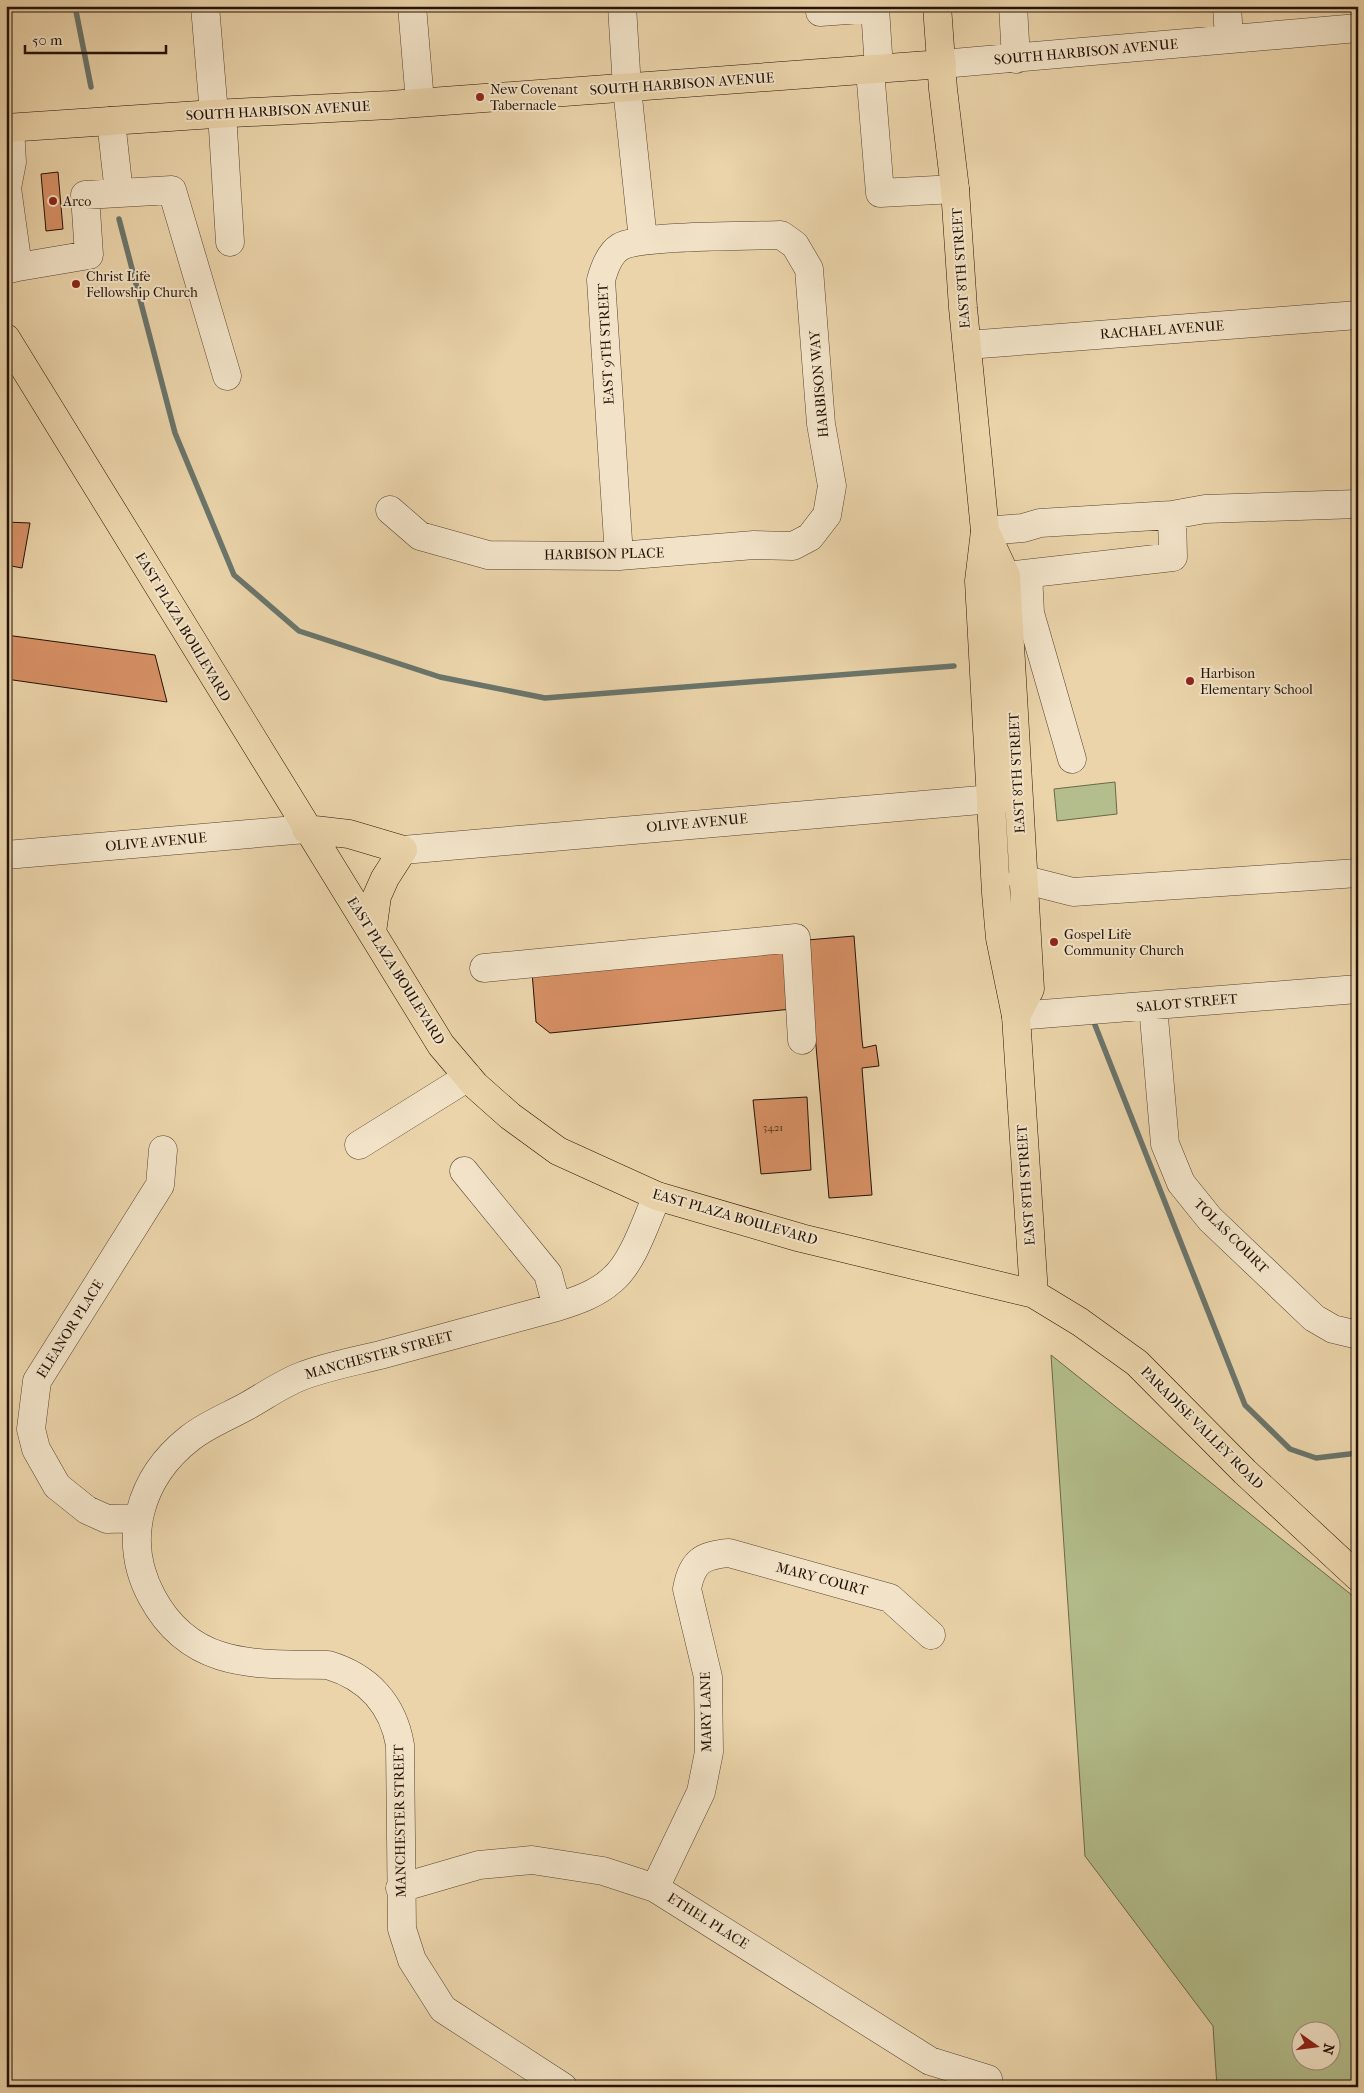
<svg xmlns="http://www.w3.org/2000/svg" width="1364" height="2093" viewBox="0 0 1364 2093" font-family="'IM FELL French Canon',serif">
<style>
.green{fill:#b3be8c;stroke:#6c6849;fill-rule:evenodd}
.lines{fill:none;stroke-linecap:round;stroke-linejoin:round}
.stream{stroke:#6a756b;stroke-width:5.5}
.building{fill:#d79065;stroke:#241206}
.minor-casing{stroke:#56422f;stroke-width:29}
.major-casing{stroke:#241206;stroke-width:29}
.minor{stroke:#f2e3c8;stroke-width:28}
.major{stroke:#ebd4aa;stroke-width:28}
.poi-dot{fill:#8f2418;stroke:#f2e3c8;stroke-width:2}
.labels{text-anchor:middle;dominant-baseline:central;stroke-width:4;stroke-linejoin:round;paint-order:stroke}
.number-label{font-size:11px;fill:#51321e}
.street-label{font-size:14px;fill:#241206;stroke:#f2e3c8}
.poi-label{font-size:14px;fill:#241206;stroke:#f2e3c8;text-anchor:start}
</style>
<rect width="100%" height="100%" fill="#ebd4aa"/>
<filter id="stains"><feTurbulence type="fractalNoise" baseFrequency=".004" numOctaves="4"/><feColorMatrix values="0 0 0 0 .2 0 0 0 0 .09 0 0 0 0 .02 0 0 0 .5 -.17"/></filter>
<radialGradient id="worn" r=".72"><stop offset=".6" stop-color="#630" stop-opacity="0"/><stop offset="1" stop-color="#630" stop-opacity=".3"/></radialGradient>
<!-- green -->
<path class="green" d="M1115,782l2,32 -60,7 -3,-32z
M1051,1355l307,245v487h-141l-4,-61 -128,-170zM1302,2030h30v30h-30z"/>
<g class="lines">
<!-- stream -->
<path class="stream" d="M75,6l16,81
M119,219l56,214 59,142 65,56 141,46 105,21 409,-32
M1095,1025l150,380 45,44 26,9 42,-5"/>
</g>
<!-- building -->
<path class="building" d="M58,172l5,57 -17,2 -5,-57z
M6,522l24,1 -8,45 -16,-3z
M6,635l149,20 12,47 -161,-23z
M854,936l8,104 1,8 13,-3 3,21 -17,2 10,127 -43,3 -22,-258z
M787,952l5,57 -242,24 -14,-11 -4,-50z
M807,1097l4,73 -50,4 -8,-74z"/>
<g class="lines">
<!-- minor casing -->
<g class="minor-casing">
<path id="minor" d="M205,6l9,108
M412,6l8,96
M622,6l5,82 16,152
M1013,6l3,53
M1227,6l2,33
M820,12l55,-4 4,61
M942,64l416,-36
M870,70l10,123 75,-4
M222,113l8,129
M111,121l8,72
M18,267l71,-12 -4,-60 87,-5 55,186
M6,270l12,-3 -11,-79 5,-26 -2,-34
M967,345l391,-30
M390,510l30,26 68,19 131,1 135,-11 39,1 17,-9 17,-22 5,-29 -11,-62 -12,-155 -14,-24 -14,-10c-29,1 -142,0 -161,12 -10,6 -16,22 -19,33l18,276
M985,531l38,-3 17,-5 132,-8 33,-6 153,-5
M1028,574l2,39 42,146
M1006,576l167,-19 -1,-42
M403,850l612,-53
M6,855l300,-26
M1022,879l51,13 285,-19
M484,968l312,-30 6,102
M1153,1006l12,138 16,39 29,36 104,99 19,11 25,6
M1016,1016l342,-27
M359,1145l109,-68
M464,1171l84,103 9,33
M138,1518l-31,1 -20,-9 -30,-24 -21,-37 -5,-20 6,-48 123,-196 3,-35
M400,1888l79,-23 53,-5 71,11 52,17 275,173 58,18
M655,1888l46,-96 8,-40 -1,-75 -21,-88c5,-28 16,-34 42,-36l161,45 41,37
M563,2087l-120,-78 -31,-49 -10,-31 -2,-184c-7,-41 -32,-68 -72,-80 -71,-1 -137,5 -176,-68 -31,-57 -12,-120 38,-159 16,-13 39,-22 57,-32 18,-10 36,-23 55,-30 26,-10 55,-15 82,-22 58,-16 115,-31 173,-47 19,-6 40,-13 55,-27 21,-17 34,-59 45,-84"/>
</g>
<!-- major casing -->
<g class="major-casing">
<path id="major" d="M937,6l6,83 12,100 8,119 22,223 -6,50 17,312 4,45 16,78 18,278
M6,128l208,-14 176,-9 552,-41
M6,338l435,707 34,40 35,31 48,35 99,45 144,42 233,56 46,28 57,41 108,109 113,105
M985,531l21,45 24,413 -14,27
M306,829l43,5 54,16 -18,28 -8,18 -5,36"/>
</g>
<!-- minor -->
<use href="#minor" class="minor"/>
<!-- major -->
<use href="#major" class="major"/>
</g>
<!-- markers -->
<g class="poi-dot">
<circle cx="480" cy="97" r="5"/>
<circle cx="53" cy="201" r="5"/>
<circle cx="76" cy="284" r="5"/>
<circle cx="1190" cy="681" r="5"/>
<circle cx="1054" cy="942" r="5"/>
</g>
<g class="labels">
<!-- number labels -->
<g class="number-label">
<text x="773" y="1127">3421</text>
</g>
<!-- street labels -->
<g class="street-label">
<text transform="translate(1086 52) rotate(-5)">SOUTH HARBISON AVENUE</text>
<text transform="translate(682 84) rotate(-4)">SOUTH HARBISON AVENUE</text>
<text transform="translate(278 111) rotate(-3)">SOUTH HARBISON AVENUE</text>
<text transform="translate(961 268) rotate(-94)">EAST 8TH STREET</text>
<text transform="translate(1162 330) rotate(-4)">RACHAEL AVENUE</text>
<text transform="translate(606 344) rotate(-93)">EAST 9TH STREET</text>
<text transform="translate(819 384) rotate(-95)">HARBISON WAY</text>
<text transform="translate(604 554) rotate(-1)">HARBISON PLACE</text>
<text transform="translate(183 627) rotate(59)">EAST PLAZA BOULEVARD</text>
<text transform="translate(1017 773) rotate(-93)">EAST 8TH STREET</text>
<text transform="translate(697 823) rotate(-5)">OLIVE AVENUE</text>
<text transform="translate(156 842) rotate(-5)">OLIVE AVENUE</text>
<text transform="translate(396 971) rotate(58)">EAST PLAZA BOULEVARD</text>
<text transform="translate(1187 1003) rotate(-5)">SALOT STREET</text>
<text transform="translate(1026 1185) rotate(-94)">EAST 8TH STREET</text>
<text transform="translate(735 1217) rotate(16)">EAST PLAZA BOULEVARD</text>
<text transform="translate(1231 1236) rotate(45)">TOLAS COURT</text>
<text transform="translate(70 1329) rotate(-58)">ELEANOR PLACE</text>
<text transform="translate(379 1355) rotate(-15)">MANCHESTER STREET</text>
<text transform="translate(1202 1428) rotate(45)">PARADISE VALLEY ROAD</text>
<text transform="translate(822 1579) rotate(15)">MARY COURT</text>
<text transform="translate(706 1712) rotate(-91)">MARY LANE</text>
<text transform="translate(400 1821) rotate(-91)">MANCHESTER STREET</text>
<text transform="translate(708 1921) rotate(32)">ETHEL PLACE</text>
</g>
<!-- poi labels -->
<g class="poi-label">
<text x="490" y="89">New Covenant<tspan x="490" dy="16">Tabernacle</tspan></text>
<text x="63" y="201">Arco</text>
<text x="86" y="276">Christ Life<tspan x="86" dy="16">Fellowship Church</tspan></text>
<text x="1200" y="673">Harbison<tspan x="1200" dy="16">Elementary School</tspan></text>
<text x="1064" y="934">Gospel Life<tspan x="1064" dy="16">Community Church</tspan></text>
</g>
</g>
<!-- margin -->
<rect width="1364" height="2093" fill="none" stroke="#ebd4aa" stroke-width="25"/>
<rect x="8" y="8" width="1349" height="2078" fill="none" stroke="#241206" stroke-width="2.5"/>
<rect x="12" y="12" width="1339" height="2068" fill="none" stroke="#241206"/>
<!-- north arrow -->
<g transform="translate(1316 2046) rotate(104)"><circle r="24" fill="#f2e3c8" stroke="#a08f7a"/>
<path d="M0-4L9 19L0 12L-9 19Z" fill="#8f2418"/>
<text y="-8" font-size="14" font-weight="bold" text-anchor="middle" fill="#241206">N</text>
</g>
<!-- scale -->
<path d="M25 45v8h141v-8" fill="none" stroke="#241206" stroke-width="2.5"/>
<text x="32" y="45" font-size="15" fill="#241206" stroke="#f2e3c8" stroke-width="4" paint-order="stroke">50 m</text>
<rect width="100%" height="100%" filter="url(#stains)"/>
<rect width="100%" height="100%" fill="url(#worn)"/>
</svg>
